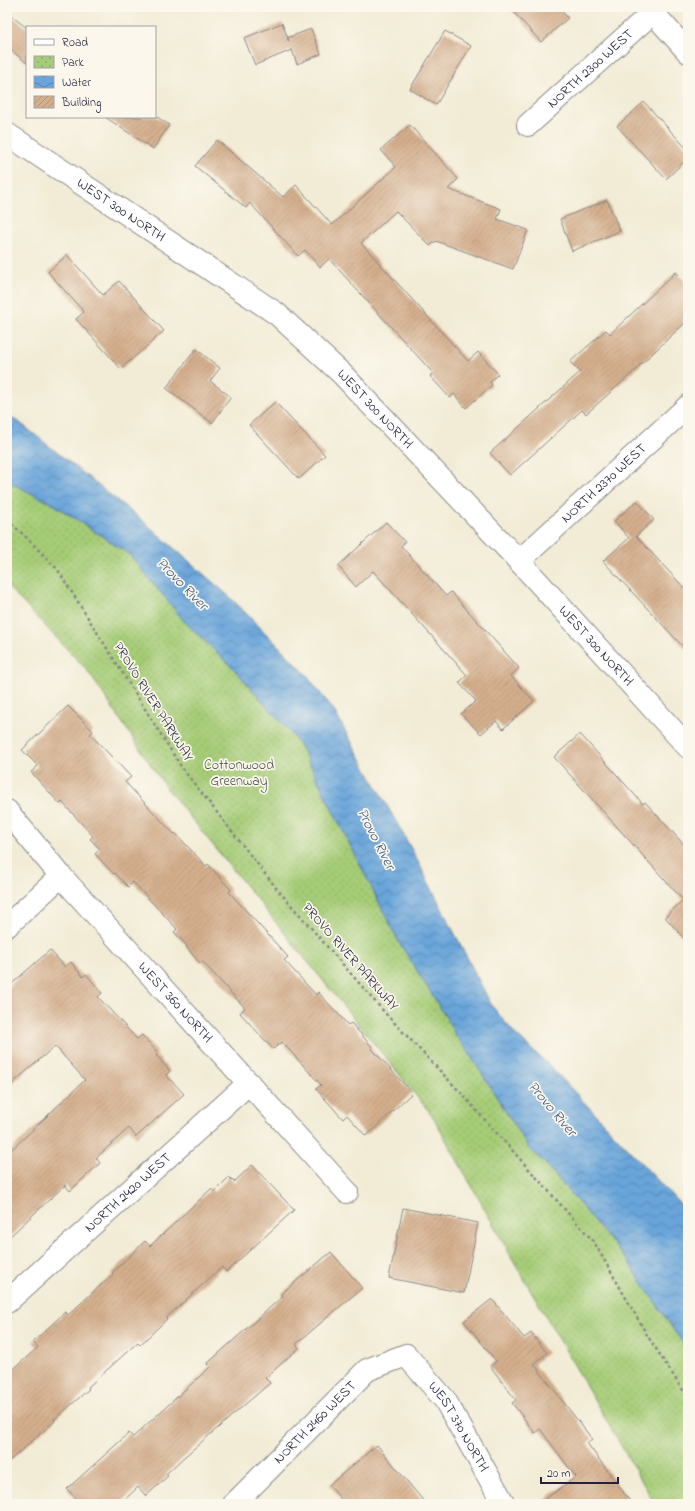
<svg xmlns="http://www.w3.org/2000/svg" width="695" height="1511" viewBox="0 0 695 1511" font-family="'Indie Flower',sans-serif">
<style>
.park{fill:url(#park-dots);stroke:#647758}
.water{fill:url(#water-waves);stroke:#46648a}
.building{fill:url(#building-hatch)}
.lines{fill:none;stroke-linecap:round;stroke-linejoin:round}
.minor-casing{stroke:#8a8788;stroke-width:24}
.path{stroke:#8a8788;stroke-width:2.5;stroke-dasharray:3 3;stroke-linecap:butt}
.minor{stroke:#fff;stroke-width:22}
.labels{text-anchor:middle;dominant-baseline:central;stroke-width:3.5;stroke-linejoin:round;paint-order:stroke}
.street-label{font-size:14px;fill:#22223b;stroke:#fbf7ec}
.park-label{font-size:14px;fill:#49554d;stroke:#fbf7ec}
.water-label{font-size:15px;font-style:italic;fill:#3e567b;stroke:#fbf7ec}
</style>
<defs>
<pattern id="park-dots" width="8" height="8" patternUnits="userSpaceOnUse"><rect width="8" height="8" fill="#a5cc76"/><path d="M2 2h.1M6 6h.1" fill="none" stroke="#8eaf67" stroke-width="1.8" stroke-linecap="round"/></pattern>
<pattern id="water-waves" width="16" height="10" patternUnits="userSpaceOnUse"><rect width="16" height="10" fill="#69a5da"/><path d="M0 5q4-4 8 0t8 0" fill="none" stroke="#5686b2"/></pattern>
<pattern id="building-hatch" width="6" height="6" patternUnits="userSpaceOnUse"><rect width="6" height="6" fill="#d4af8c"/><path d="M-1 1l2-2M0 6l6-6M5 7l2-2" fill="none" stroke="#b6967a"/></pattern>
</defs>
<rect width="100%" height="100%" fill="#fbf7ec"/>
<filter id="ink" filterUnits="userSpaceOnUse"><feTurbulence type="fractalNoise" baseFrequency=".025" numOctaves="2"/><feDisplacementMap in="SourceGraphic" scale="8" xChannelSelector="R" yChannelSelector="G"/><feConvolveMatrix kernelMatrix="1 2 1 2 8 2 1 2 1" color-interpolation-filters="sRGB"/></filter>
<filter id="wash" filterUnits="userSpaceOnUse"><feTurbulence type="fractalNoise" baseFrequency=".012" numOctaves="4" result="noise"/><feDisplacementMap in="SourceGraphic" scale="16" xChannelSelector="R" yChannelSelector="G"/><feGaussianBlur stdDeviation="0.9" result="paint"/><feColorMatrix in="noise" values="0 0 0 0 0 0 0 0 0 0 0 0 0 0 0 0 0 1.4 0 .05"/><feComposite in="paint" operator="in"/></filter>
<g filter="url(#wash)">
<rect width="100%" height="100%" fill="#f2ecd6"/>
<!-- park -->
<path class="park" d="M7,481l46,23 76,50 56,68 49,47 57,64 12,18 96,191 47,75 10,19 11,14 63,100 14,12 83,98 61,91v153h-33l-143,-246 -80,-143 -267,-329 -78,-116 -80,-84z"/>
<!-- water -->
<path class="water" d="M7,416l12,6 124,99 88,77 77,78 6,9 19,24 79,141 80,156 23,28 35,32 129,137 9,13v135l-61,-91 -83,-98 -14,-12 -63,-100 -11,-14 -10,-19 -47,-75 -96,-191 -12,-18 -57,-64 -49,-47 -56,-68 -76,-50 -46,-23z"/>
<g id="blocks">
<!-- building -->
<path class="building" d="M509,7h49l10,11 -27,24z
M7,13l20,15v35l-20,-16z
M282,23l7,18 -2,-3 24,-9 10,25 -24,10 -5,-14 -37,15 -11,-27z
M445,31l26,15 -35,59 -26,-16z
M644,102l44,48v8l-22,21 -49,-53z
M105,117h52l12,8 -16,24z
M410,125l48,54 -10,10 53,20 -4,10 31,11 -15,39 -77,-28 -6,5 -34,-35 -35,32 107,118 10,-9 20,22 -8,8 2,3 -26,23 -12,-14 -4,4 -20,-22 3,-3 -104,-114 -9,8 -15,-17 -7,6 -48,-53 -4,5 -51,-42 22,-26 66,57 13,-12 36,40 64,-58 -15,-17z
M607,200l13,31 -48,20 -12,-32z
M67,255l36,40 16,-14 45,50 -43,38 -45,-50 8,-7 -36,-40z
M676,272l12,12v36l-49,46v1l-53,47 -4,-4 -72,65 -20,-22 90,-81 -10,-10 36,-32 4,4z
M196,349l24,19 -10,13 21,16 -19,26 -46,-35z
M275,402l50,53 -26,24 -50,-54z
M637,501l17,19 -18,16 52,56v60l-85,-91 26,-23 -15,-17z
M386,522l19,20 -4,4 45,50 5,-4 68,76 -8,8 23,25 -31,28 -7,-8 -15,13 -20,-20 15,-13 -17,-18 8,-8 -94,-104 -17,16 -18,-21z
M68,706l25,25 -3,3 41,43 -6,5 49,52 1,-1 31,33 2,-2 23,26 -2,2 59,65 -4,3 32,35 2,-3 30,33 3,-2 22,25 -1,1 40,44 -46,43 -19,-21 -4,4 -27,-30 5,-4 -39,-43 -9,7 -33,-36 5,-5 -43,-47 -2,2 -14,-16 1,-1 -13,-14 3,-3 -44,-47 -5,5 -13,-14 -1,1 -19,-20 5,-5 -10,-10 3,-3 -31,-34 -2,2 -29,-32 7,-6 -16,-16z
M580,734l63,70 2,-2 43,47v94l-23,-26 18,-17 -129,-143z
M50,950l15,17 6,-5 12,15 3,-3 16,19 -4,4 39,42 5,-4 16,18 -2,2 14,16 -4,4 18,19 -48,43 -7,-9 -33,30 4,5 -30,28 -5,-6 -58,54v-85l78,-74 -30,-34 -48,42v-100z
M252,1165l42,45 -68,62 -4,-5 -56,51 1,1 -27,26 -2,-3 -50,45 1,2 -35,31 1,1 -48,42v-88l31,-28 -5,-5 32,-30 3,3 45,-41 -1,-1 33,-32 5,5 61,-57 3,3 15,-15 5,5z
M403,1208l75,15 -14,70 -75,-15z
M331,1252l31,36 -66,56 3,4 -34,30 5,5 -86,74 -18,17 2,2 -22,20 -8,-9 -18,17h-39l-14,-15 62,-56 4,4 77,-70 -3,-3 76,-68 -2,-2z
M492,1299l32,39 7,-5 16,20 -13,11 58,75 -5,4 45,61h-94l38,-27 -36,-48 -5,4 -23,-30 4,-3 -26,-34 6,-5 -32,-40z
M377,1445l49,59h-81l-16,-19z"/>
</g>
</g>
<g filter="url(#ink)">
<use href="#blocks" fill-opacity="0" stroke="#8a8788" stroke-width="1"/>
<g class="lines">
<!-- minor casing -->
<g class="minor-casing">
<g id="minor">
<path d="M648,7l40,45"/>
<path id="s1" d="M528,125l125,-113"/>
<path id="s2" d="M7,134l270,180 65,60 177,187 169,186"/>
<path id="s3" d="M519,561l169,-155"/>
<path id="s4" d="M7,811l54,65 286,316"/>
<path d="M7,926l54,-50"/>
<path id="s5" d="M7,1302l242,-219"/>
<path id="s6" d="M234,1504l133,-134 39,-15 39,45 59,104"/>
</g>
</g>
<!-- path -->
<path class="path" d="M7,520l16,14 35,36 124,198 95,121 109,125 75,79 133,149 53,93 41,63"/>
<!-- minor -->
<use href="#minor" class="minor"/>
</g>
</g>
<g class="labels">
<!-- street labels -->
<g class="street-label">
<text stroke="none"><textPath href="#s1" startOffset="84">NORTH 2300 WEST</textPath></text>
<text stroke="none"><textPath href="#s2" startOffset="137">WEST 300 NORTH</textPath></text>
<text stroke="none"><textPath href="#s2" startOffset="461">WEST 300 NORTH</textPath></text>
<text stroke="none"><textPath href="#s3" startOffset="115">NORTH 2370 WEST</textPath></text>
<text stroke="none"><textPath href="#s2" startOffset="785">WEST 300 NORTH</textPath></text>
<text transform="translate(153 702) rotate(58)">PROVO RIVER PARKWAY</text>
<text transform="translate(350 957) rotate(49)">PROVO RIVER PARKWAY</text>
<text stroke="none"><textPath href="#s4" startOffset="255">WEST 360 NORTH</textPath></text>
<text stroke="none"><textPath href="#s5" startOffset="163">NORTH 2420 WEST</textPath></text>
<text stroke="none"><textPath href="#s6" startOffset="115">NORTH 2460 WEST</textPath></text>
<text stroke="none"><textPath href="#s6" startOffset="320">WEST 370 NORTH</textPath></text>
</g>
<!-- park labels -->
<g class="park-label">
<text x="239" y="765">Cottonwood<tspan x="239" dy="16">Greenway</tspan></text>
</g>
<!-- water labels -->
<g class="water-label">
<text transform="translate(182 584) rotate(46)">Provo River</text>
<text transform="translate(376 839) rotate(63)">Provo River</text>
<text transform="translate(552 1109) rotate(50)">Provo River</text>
</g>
</g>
<!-- margin -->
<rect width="695" height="1511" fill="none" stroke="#fbf7ec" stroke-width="24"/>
<!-- legend -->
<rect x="26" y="26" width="130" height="92" fill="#fbf7ec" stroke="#a4a2a5"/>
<rect x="34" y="39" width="20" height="6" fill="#ffffff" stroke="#a4a2a5"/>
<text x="62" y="46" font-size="12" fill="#22223b">Road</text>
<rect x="34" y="56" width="20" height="12" fill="url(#park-dots)" stroke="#a4a2a5"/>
<text x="62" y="66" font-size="12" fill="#22223b">Park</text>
<rect x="34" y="76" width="20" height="12" fill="url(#water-waves)" stroke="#a4a2a5"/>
<text x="62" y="86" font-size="12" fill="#22223b">Water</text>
<rect x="34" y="96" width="20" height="12" fill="url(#building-hatch)" stroke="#a4a2a5"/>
<text x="62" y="106" font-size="12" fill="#22223b">Building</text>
<!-- scale -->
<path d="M541 1477v6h77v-6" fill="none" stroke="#22223b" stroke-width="2"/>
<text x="547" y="1477" font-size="12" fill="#22223b" stroke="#fbf7ec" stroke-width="3" paint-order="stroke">20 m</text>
</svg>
